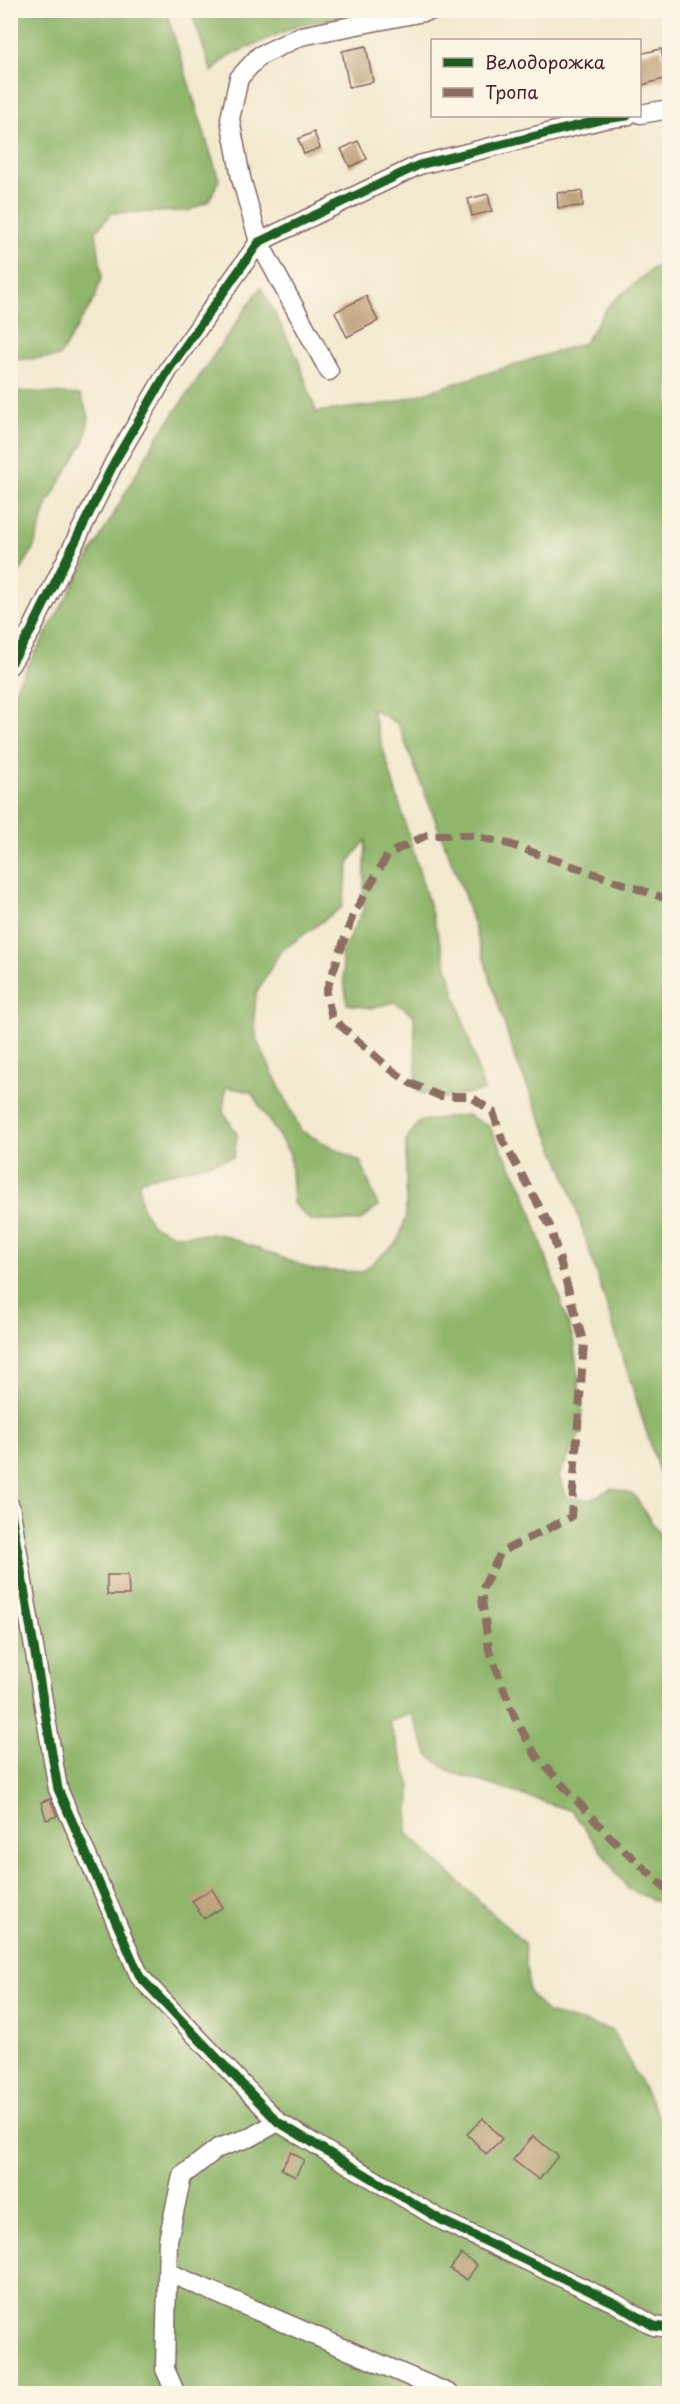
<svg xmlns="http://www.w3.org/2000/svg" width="680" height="2404" viewBox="0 0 680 2404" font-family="'Playpen Sans',sans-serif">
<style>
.forest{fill:#90b66c;stroke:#6d6a4c;stroke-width:1.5}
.building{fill:#c1a37d}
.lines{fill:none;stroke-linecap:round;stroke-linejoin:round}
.minor-casing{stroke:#856664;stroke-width:21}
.minor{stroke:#fff;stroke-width:18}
.quiet{stroke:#8d6e63;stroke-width:8;stroke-dasharray:15 8;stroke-linecap:butt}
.cycleway-casing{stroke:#fcf5e5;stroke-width:13}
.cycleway{stroke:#1b5e20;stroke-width:9}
</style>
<rect width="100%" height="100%" fill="#fcf5e5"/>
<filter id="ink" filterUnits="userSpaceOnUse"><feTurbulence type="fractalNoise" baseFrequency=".0167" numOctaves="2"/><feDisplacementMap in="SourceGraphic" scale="12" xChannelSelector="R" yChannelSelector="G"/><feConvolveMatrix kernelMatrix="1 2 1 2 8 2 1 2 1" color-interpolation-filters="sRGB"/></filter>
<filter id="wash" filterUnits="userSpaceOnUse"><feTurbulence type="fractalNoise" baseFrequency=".008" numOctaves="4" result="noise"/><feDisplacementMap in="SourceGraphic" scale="24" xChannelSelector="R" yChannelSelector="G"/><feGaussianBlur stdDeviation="1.35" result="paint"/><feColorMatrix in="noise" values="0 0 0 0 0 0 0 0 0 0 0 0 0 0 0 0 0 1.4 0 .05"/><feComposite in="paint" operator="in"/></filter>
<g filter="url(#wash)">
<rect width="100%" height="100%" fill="#f3e9cf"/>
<!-- forest -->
<path class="forest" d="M12,11h154l53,169 -10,21 -21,10 -76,2 -16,18 6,45 -7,22 -36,59 -48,3 -1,-348z
M191,11v-1l181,1 -73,14 -71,31 -16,16z
M669,263v1230l-7,-12 -97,-307 -50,-116 -52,-167 -65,-167 -27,-16 113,383 -45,8 -22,-8 -3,-75 -19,-14 -25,6 -23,-4 -6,-50 22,-44 3,-70 -16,20 -8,47 -62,45 -24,42 -2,24 3,23 44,90 60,31 17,44 -18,15h-49l-18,-18 -3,-49 -39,-62 -25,-5 -3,25 14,22 -3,23 -95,24 2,24 11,20 22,10 46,-1 94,36 48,2 36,-31 8,-24v-77l14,-19 47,-6 22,11 35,64 49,149 9,69 -1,24 -22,44 8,21 23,3 22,-12 22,7 35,54v358l-41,-18 -56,-78 -121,-39 -22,-16 -18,-43 -22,9 22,64 -4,47 117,110 5,50 18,20 65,17 52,96 5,2v265l-658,1v-1698l142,-252 108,-157 37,72 18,53 76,-9 192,-60 25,-38 43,-36z
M17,391l63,4 9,21 -4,24 -36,61 -16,48 -22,38 -1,-194z"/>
<g id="blocks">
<!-- building -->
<path class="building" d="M366,46l7,36 -24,5 -7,-36z
M661,49l6,29 -28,8v-32z
M314,132l6,16 -16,6 -6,-15z
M358,141l9,18 -17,8 -9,-18z
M582,191l1,15 -25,2 -1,-15z
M488,194l4,17 -20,5 -4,-17z
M366,296l12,25 -31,16 -12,-25z
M107,1575h21l1,20h-22z
M50,1799l7,17 -11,4 -5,-18z
M212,1889l11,18 -19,12 -12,-18z
M483,2118l19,21 -16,15 -19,-20z
M533,2136l25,20 -19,24 -26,-20z
M291,2152l13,8 -9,17 -14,-8z
M461,2254l16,11 -10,15 -17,-11z"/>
</g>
</g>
<g filter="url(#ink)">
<use href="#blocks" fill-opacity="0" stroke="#856664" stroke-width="1.5"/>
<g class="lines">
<!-- minor casing -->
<g class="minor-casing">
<path id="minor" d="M640,114l30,-5
M329,371l-70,-129 -18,-64 -11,-59 9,-41 20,-22 42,-20 133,-26
M10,665l21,-34 84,-170 54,-92 90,-127 160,-77 185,-46 23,-3
M10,1506l48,283 82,188 138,145 165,99 172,82 39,23 16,2
M167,2272l283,122
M176,2394l-11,-25 3,-129 14,-64 36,-28 33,-11 27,-15"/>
</g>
<!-- minor -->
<use href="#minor" class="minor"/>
<!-- quiet -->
<path class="quiet" d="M670,900l-161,-56 -40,-9h-42l-39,19 -35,61 -27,77 6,26 57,50 21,15 30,13h30l23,16 9,27 48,87 34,118 -13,173 -70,35 -20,40 8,58 25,66 22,40 76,83 58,53"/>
<!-- cycleway casing -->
<g class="cycleway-casing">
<path id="cycleway" d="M10,665l21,-34 84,-170 54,-92 90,-127 160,-77 185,-46 23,-3
M10,1506l48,283 82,188 138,145 165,99 172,82 39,23 16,2"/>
</g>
<!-- cycleway -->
<use href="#cycleway" class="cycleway"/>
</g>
</g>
<!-- margin -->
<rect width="680" height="2404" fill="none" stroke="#fcf5e5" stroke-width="36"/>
<!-- legend -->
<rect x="431" y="39" width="210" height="78" fill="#fcf5e5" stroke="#b59f9b" stroke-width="1.5"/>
<rect x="443" y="58" width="30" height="9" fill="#1b5e20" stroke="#b59f9b" stroke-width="1.5"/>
<text x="485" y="69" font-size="18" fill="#4a1f2b">Велодорожка</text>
<rect x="443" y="88" width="30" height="9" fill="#8d6e63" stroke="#b59f9b" stroke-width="1.5"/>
<text x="485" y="99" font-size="18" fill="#4a1f2b">Тропа</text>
</svg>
